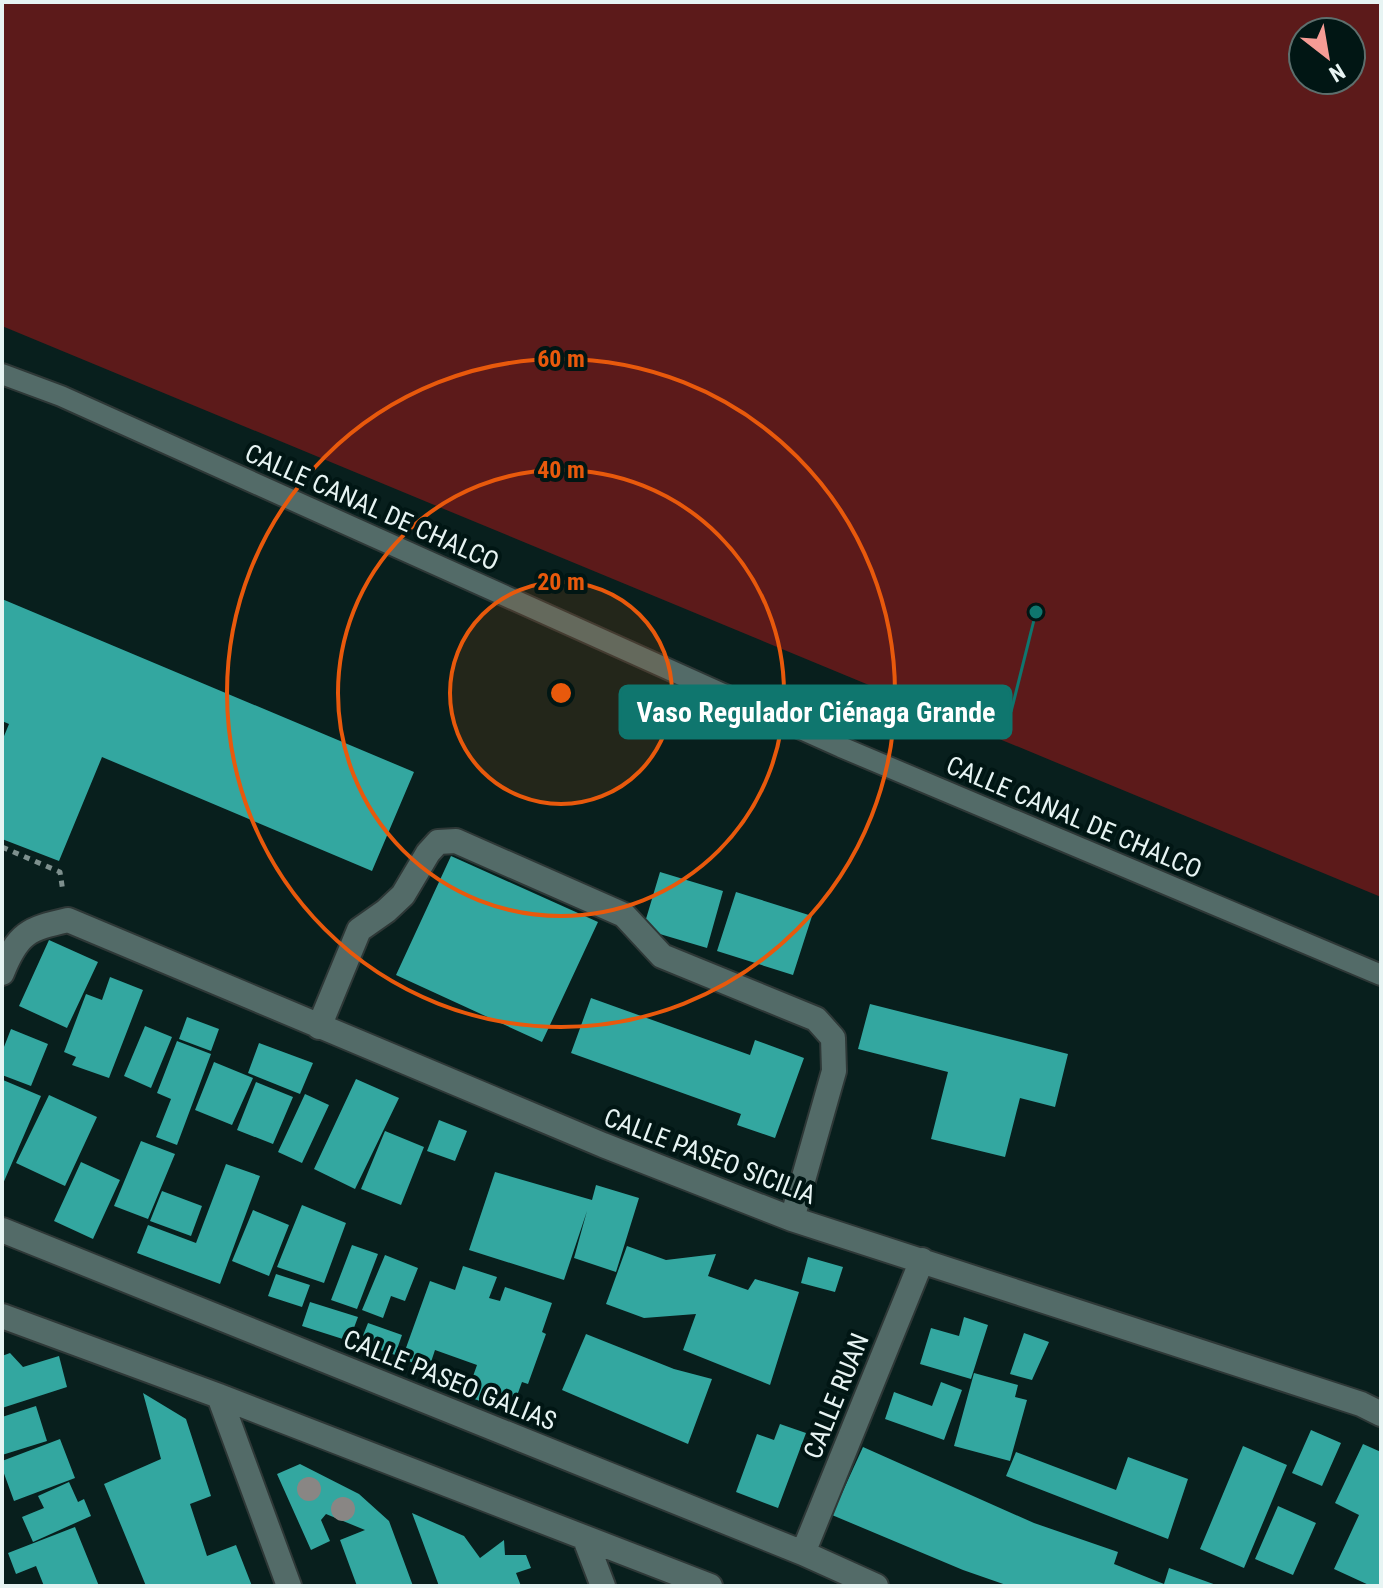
<svg xmlns="http://www.w3.org/2000/svg" width="1383" height="1588" viewBox="0 0 1383 1588" font-family="'Roboto Condensed',sans-serif">
<style>
.green{fill:#5c1a1a;fill-rule:evenodd}
.building{fill:#33a7a0}
.lines{fill:none;stroke-linecap:round;stroke-linejoin:round}
.lane-casing{stroke:#2e3837;stroke-width:24}
.street-casing{stroke:#2e3837;stroke-width:28}
.path{stroke:#7e908e;stroke-width:5;stroke-dasharray:6 6;stroke-linecap:butt}
.lane{stroke:#536b68;stroke-width:20}
.street{stroke:#536b68;stroke-width:24}
.tree{fill:#898684}
.ring{fill:none;stroke:#e8590c;stroke-width:4}
.labels{text-anchor:middle;dominant-baseline:central;stroke-width:8;stroke-linejoin:round;paint-order:stroke}
.street-label{font-size:26px;fill:#e7f4f3;stroke:#011614}
.centre{fill:#e8590c;stroke:#011614;stroke-width:4}
.ring-label{font-size:24px;text-anchor:middle;font-weight:bold;fill:#e8590c;stroke:#011614;stroke-width:8;stroke-linejoin:round;paint-order:stroke}
.leader{fill:none;stroke:#0f766e;stroke-width:3}
.callout-dot{fill:#0f766e;stroke:#011614;stroke-width:3}
.callout{fill:#0f766e;stroke:#0f766e;stroke-width:3}
.callout-label{font-size:28px;text-anchor:middle;font-weight:bold;fill:#fff}
</style>
<rect width="100%" height="100%" fill="#081f1d"/>
<!-- green -->
<path class="green" d="M2,2h1379v895l-1379,-571zM1303,32h48v48h-48z"/>
<!-- building -->
<path class="building" d="M2,599l412,173 -42,99 -270,-114 -43,104 -57,-22v-98l7,-17 -7,-3z
M451,856l147,66 -56,120 -146,-67z
M660,872l63,19 -16,57 -64,-19z
M736,892l76,24 -19,59 -76,-24z
M49,940l49,22 -31,66 -48,-22z
M110,977l33,13 -34,88 -37,-13 4,-8 -12,-5 22,-58 16,6z
M591,998l159,57 5,-15 49,18 -29,80 -38,-13 4,-11 -170,-61z
M870,1004l198,50 -13,53 -35,-9 -15,59 -74,-18 17,-67 -90,-23z
M187,1017l32,12 -8,22 -32,-12z
M145,1026l27,11 -21,51 -27,-12z
M11,1029l37,15 -17,42 -29,-11v-23z
M177,1041l34,13 -34,91 -21,-8 15,-38 -14,-6z
M259,1043l54,20 -13,31 -52,-21z
M214,1062l39,16 -21,47 -37,-15z
M356,1079l43,19 -44,91 -41,-20z
M3,1080l38,16 -39,90v-103z
M256,1082l37,15 -20,47 -36,-14z
M305,1094l24,11 -27,58 -24,-11z
M49,1095l48,22 -32,69 -49,-23z
M439,1120l28,11 -12,30 -28,-10z
M385,1131l39,16 -23,58 -40,-16z
M141,1141l34,13 -27,65 -34,-13z
M81,1162l39,18 -27,59 -39,-18z
M226,1164l34,12 -40,108 -83,-31 11,-28 48,18z
M495,1172l97,28 4,-15 43,13 -23,74 -42,-14 13,-47 -23,69 -95,-30z
M162,1191l40,15 -11,30 -41,-15z
M302,1205l44,18 -22,60 -47,-16z
M253,1210l36,15 -20,51 -37,-15z
M352,1245l26,9 -21,55 -26,-9z
M627,1246l39,14 50,-6 -8,22 40,14 7,-11 44,13 -29,93 -87,-35 13,-36 -52,4 -38,-14z
M385,1255l33,13 -13,33 -14,-5 -8,22 -21,-8z
M808,1257l35,10 -8,25 -34,-9z
M463,1266l34,11 -8,21 11,3 5,-14 47,16 -10,29 4,2 -18,50 -6,-2 -11,30 -45,-16 11,-31 -42,-15 -6,18 -27,-9 28,-78 25,9z
M276,1274l34,11 -8,22 -34,-11z
M310,1302l48,15 -9,24 -47,-15z
M964,1317l24,8 -17,54 -51,-15 11,-36 28,8z
M368,1323l34,12 -7,20 -35,-12z
M1024,1333l25,9 -17,38 -22,-6z
M586,1334l88,35 38,10 -24,65 -126,-54z
M10,1353l13,14 36,-11 8,31 -65,21v-52z
M974,1373l44,12 -3,12 12,3 -17,61 -56,-15z
M941,1382l21,8 -18,50 -59,-21 9,-27 38,14z
M143,1393l43,26 25,77 -21,8 17,52 29,-11 16,41h-106l-42,-102 57,-25z
M36,1406l11,35 -45,14v-38z
M780,1424l26,9 -28,75 -42,-16 21,-58 17,6z
M1311,1430l30,13 -19,43 -30,-13z
M60,1439l15,39 -61,23 -12,-33v-7z
M1363,1444l18,8v134h-10l-37,-17 25,-54 -24,-12z
M1243,1446l44,19 -43,103 -44,-19z
M863,1447l171,76 84,29 -4,12 50,20 5,-16 50,18h-210l-46,-16 -131,-55z
M1016,1452l100,38 12,-33 60,22 -20,60 -162,-63z
M300,1464l59,30 30,27 24,65h-56l-17,-46 25,-10 -39,-16 -5,6 9,21 -19,9 -34,-76z
M69,1482l9,20 6,-3 7,17 -58,26 -11,-25 22,-9 -6,-12z
M1278,1506l38,17 -23,52 -38,-16z
M412,1513l52,23 16,22 24,-18 1,15h21l5,13 -15,5 5,13h-82z
M75,1527l24,59h-55l-8,-20 -20,8 -8,-21z"/>
<g class="lines">
<!-- lane casing -->
<g class="lane-casing">
<path id="lane" d="M2,374l59,22 780,351 540,228"/>
</g>
<!-- street casing -->
<g class="street-casing">
<path id="street" d="M2,973c16,-40 26,-44 66,-53l535,225 189,74 569,185 20,10
M319,1027l40,-97 27,-19 17,-16 25,-42 10,-11 18,-1 168,74 38,41 154,63 17,19 1,33 -42,148
M2,1230l801,323 73,33
M2,1316l217,80 491,190
M219,1396l70,190
M585,1539l18,47
M803,1553l119,-293"/>
</g>
<!-- path -->
<path class="path" d="M2,847l58,25 3,20"/>
<!-- lane -->
<use href="#lane" class="lane"/>
<!-- street -->
<use href="#street" class="street"/>
</g>
<!-- trees -->
<g class="tree">
<circle cx="309" cy="1489" r="12"/>
<circle cx="343" cy="1509" r="12"/>
</g>
<!-- distance rings -->
<circle cx="561" cy="693" r="111" fill="#e8590c" fill-opacity=".12"/>
<g class="ring">
<circle cx="561" cy="693" r="111"/>
<circle cx="561" cy="693" r="223"/>
<circle cx="561" cy="693" r="334"/>
</g>
<g class="labels">
<!-- street labels -->
<g class="street-label">
<text transform="translate(372 507) rotate(24)">CALLE CANAL DE CHALCO</text>
<text transform="translate(1074 817) rotate(23)">CALLE CANAL DE CHALCO</text>
<text transform="translate(710 1156) rotate(21)">CALLE PASEO SICILIA</text>
<text transform="translate(450 1380) rotate(22)">CALLE PASEO GALIAS</text>
<text transform="translate(836 1396) rotate(-68)">CALLE RUAN</text>
</g>
</g>
<circle cx="561" cy="693" r="12" class="centre"/>
<g class="ring-label">
<text x="561" y="367">60 m</text>
<text x="561" y="478">40 m</text>
<text x="561" y="590">20 m</text>
</g>
<!-- callouts -->
<path class="leader" d="M1036 612L1011 712"/>
<circle class="callout-dot" cx="1036" cy="612" r="8"/>
<rect class="callout" x="620" y="686" width="391" height="52" rx="8"/>
<g class="callout-label">
<text x="816" y="722">Vaso Regulador Ciénaga Grande</text>
</g>
<!-- border -->
<rect width="1383" height="1588" fill="none" stroke="#e7f4f3" stroke-width="8"/>
<!-- north arrow -->
<g transform="translate(1327 56) rotate(149)"><circle r="38" fill="#011614" stroke="#5d6f6d" stroke-width="2"/>
<path d="M0-6L14 30L0 20L-14 30Z" fill="#f59c95"/>
<text y="-12" font-size="22" font-weight="bold" text-anchor="middle" fill="#e7f4f3">N</text>
</g>
</svg>
